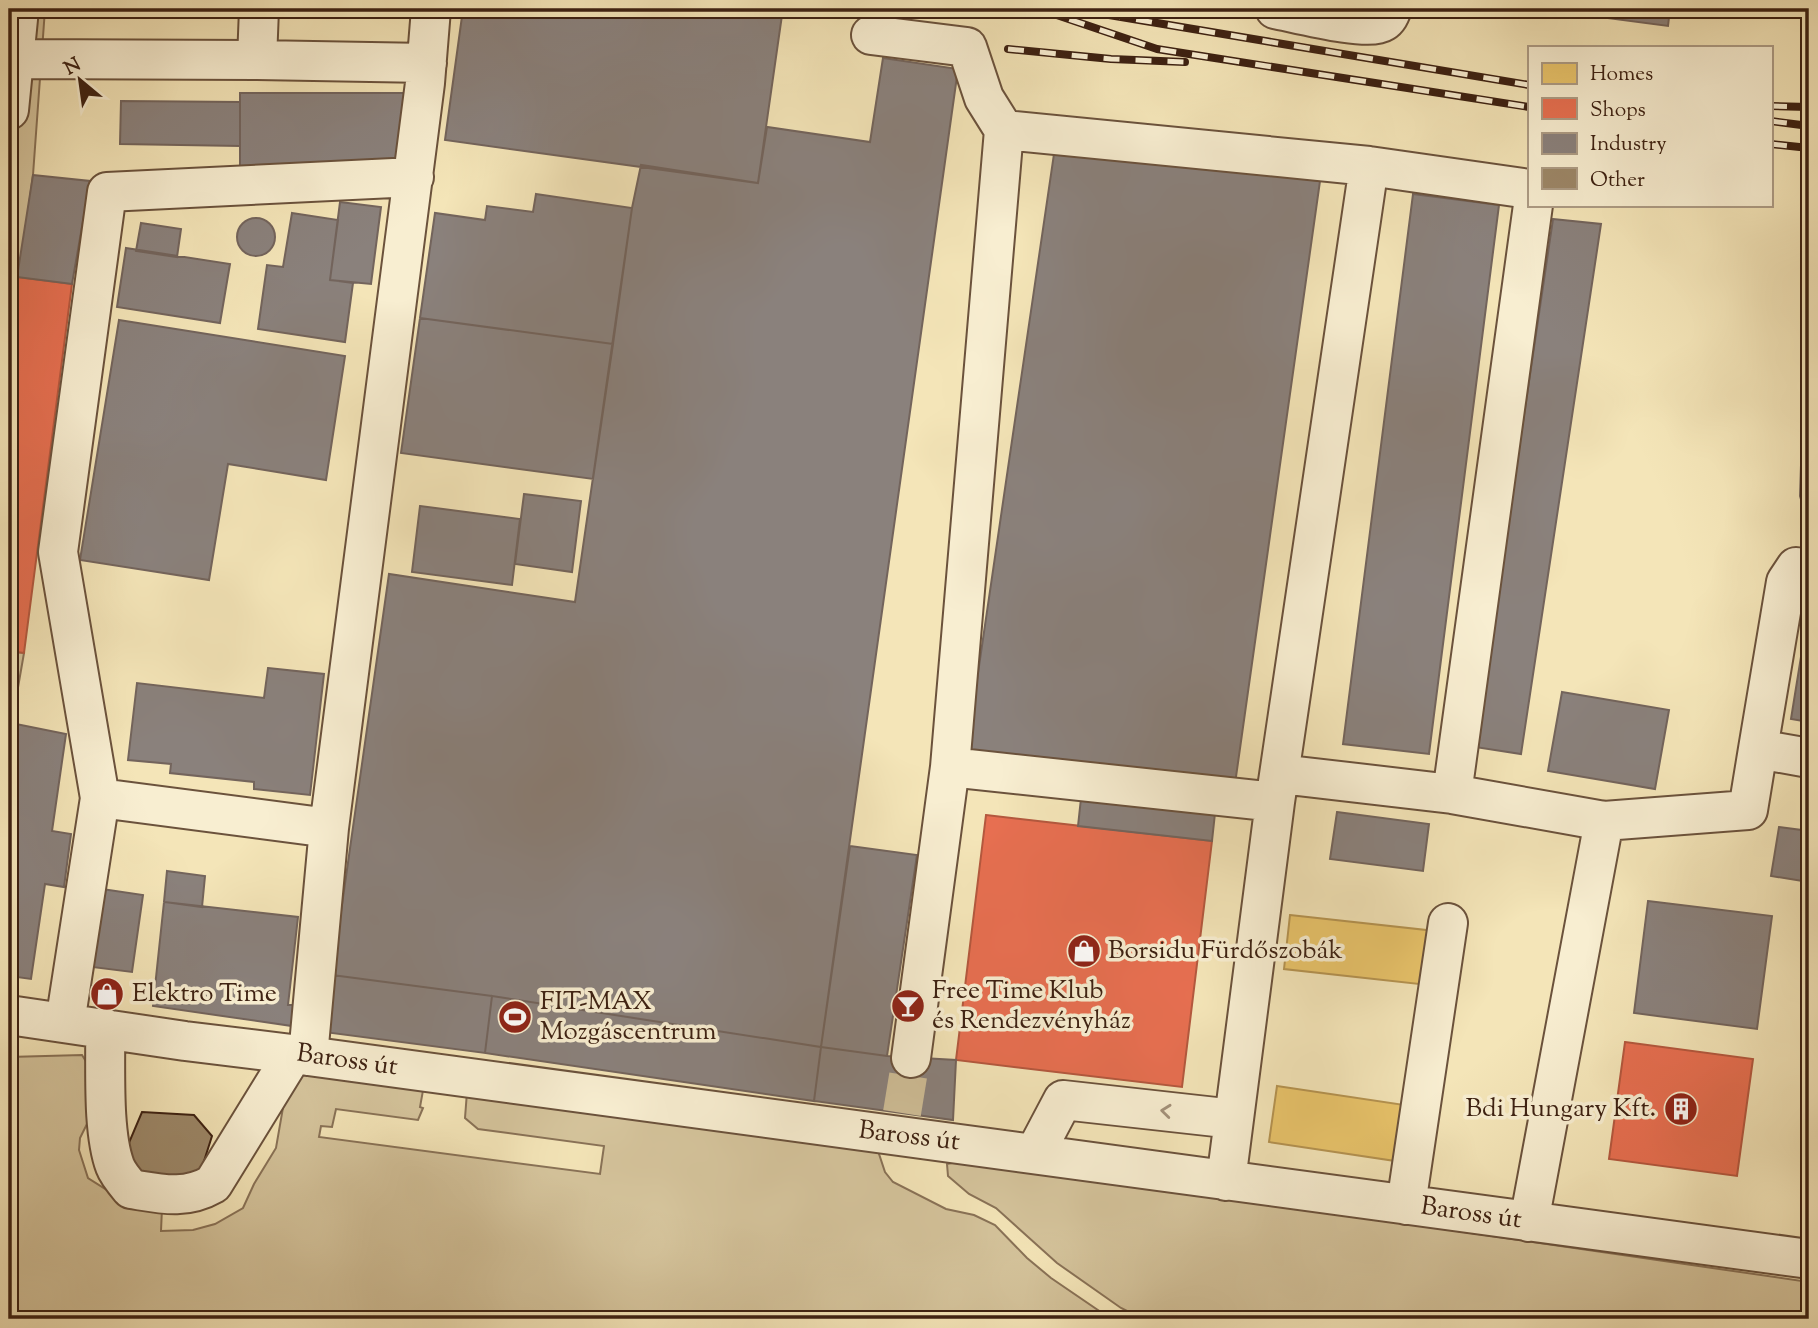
<svg xmlns="http://www.w3.org/2000/svg" width="1818" height="1328" viewBox="0 0 1818 1328" font-family="'Sorts Mill Goudy',serif">
<style>
.green{fill:#d5c49c;stroke:#897257;stroke-width:2}
.homes{fill:#e9c46a;stroke:#b59350;stroke-width:2}
.shops{fill:#e76f51;stroke:#b4583e;stroke-width:2}
.industry{fill:#8a817c;stroke:#73645c;stroke-width:2}
.building{fill:#9c8768;stroke:#3d2112;stroke-width:2}
.lines{fill:none;stroke-linecap:round;stroke-linejoin:round}
.minor-tunnel{stroke:#cfbe97;stroke-width:38;stroke-dasharray:38 19;stroke-linecap:butt}
.minor-casing{stroke:#6b523c;stroke-width:42}
.minor{stroke:#f8eed1;stroke-width:38}
.rail-casing{stroke:#3d2112;stroke-width:8}
.rail{stroke:#f8eed1;stroke-width:5;stroke-dasharray:16;stroke-linecap:butt}
.oneway{stroke:#a4927b}
.labels{text-anchor:middle;dominant-baseline:central;stroke-width:7;stroke-linejoin:round;paint-order:stroke}
.poi-label{font-size:26px;fill:#3d2112;stroke:#f8eed1;text-anchor:start}
.street-label{font-size:26px;fill:#3d2112;stroke:#f8eed1}
</style>
<rect width="100%" height="100%" fill="#f4e5b8"/>
<filter id="stains"><feTurbulence type="fractalNoise" baseFrequency=".00286" numOctaves="4"/><feColorMatrix values="0 0 0 0 .2 0 0 0 0 .09 0 0 0 0 .02 0 0 0 .5 -.17"/></filter>
<radialGradient id="worn" r=".72"><stop offset=".6" stop-color="#630" stop-opacity="0"/><stop offset="1" stop-color="#630" stop-opacity=".3"/></radialGradient>
<!-- green -->
<path class="green" d="M9,9h36l-12,166 -24,178z
M9,651l15,2 -15,86z
M82,1055l15,24 -8,41 -9,18 -1,12 9,28 19,12 55,18 -1,23 32,-1 22,-6 28,-16 11,-24 22,-36 13,-75 135,12 -4,22 3,1 -5,12 -82,-11 -4,18 -11,-1 -2,11 281,37 4,-28 -126,-17 -13,-11 2,-26 411,59 7,21 8,10 53,27 28,6 21,10 32,33 24,20 60,41h-1102v-262z
M967,1160l842,122v37h-666l-22,-11 -64,-45 -61,-55 -27,-14 -21,-18 -1,-12z"/>
<!-- homes -->
<path class="homes" d="M110,9h66l1,7h-67z
M179,9h66v9l-66,-1z
M285,9h59v7h-59z
M344,9h64v8l-64,-1z
M1290,915l145,16 -7,54 -144,-16z
M1277,1086l134,20 -9,56 -133,-20z"/>
<!-- shops -->
<path class="shops" d="M17,277l55,7 -48,369 -15,-2v-307z
M986,815l226,26 -30,246 -226,-27z
M1625,1042l128,17 -16,117 -128,-17z"/>
<!-- industry -->
<path class="industry" d="M463,9h274l45,6 -24,168 -313,-43z
M1539,9h131l-2,17z
M883,58l75,11 -137,978 -329,-51 -160,-21 57,-401 186,28 57,-394 9,-43 117,18 9,-56 103,15z
M240,93h166v82h-166z
M121,101l119,1v44l-120,-2z
M1055,147l265,34 -86,610 -268,-36z
M33,175l57,6 -18,103 -55,-7z
M536,194l96,14 -19,136 -193,-26 15,-105 50,7 2,-14 46,6z
M1413,194l86,11 -70,549 -86,-10z
M340,202l41,5 -10,77 -41,-4z
M292,213l46,7 -8,60 23,3 -8,59 -87,-13 9,-64 16,2z
M237 237a19 19 0 1 1 38 0a19 19 0 1 1-38 0Z
M1553,219l48,5 -80,530 -46,-7z
M141,223l40,6 -4,28 -41,-6z
M126,248l104,16 -10,59 -103,-16z
M420,318l193,26 -20,135 -192,-26z
M119,320l226,36 -19,124 -98,-16 -19,116 -129,-20z
M1809,444v81l-9,-29 1,-31z
M524,494l57,7 -9,71 -57,-8z
M420,506l100,13 -8,66 -100,-13z
M1805,632l4,1v89l-18,-3z
M268,668l56,6 -14,121 -56,-6v-7l-84,-9 1,-9 -43,-4 9,-77 127,15z
M1562,692l107,18 -14,79 -107,-18z
M11,723l55,11 -14,97 19,3 -7,53 -19,-3 -14,95 -22,-3v-237z
M1082,789l134,15 -4,37 -134,-15z
M1337,812l92,12 -6,47 -93,-12z
M1779,827l30,4v51l-38,-6z
M850,846l67,9 -30,201 -66,-9z
M167,871l38,5 -3,31 -38,-5z
M102,889l41,6 -11,77 -40,-5z
M1648,901l124,15 -15,113 -123,-16z
M164,902l134,15 -10,88h6l-2,21 -139,-20z
M332,975l160,21 -7,57 -161,-21z
M492,996l329,51 -7,54 -329,-48z
M821,1047l66,9 69,4 -3,60 -139,-19z"/>
<!-- building -->
<path class="building" d="M142,1112l52,3 18,21 -14,44 -55,-3 -18,-25z"/>
<g class="lines">
<!-- minor-tunnel -->
<path class="minor-tunnel" d="M902,1113l9,-55"/>
<!-- minor casing -->
<g class="minor-casing">
<path id="minor" d="M1275,9c21,4 93,23 108,13 5,-3 7,-8 9,-13
M871,35l96,12 17,51 20,32 365,36 160,23
M15,59l242,1 170,3
M257,60l2,-51
M9,110l10,-101
M1004,130l-54,637 325,35
M1758,749l28,-167 10,-15
M1280,774l172,20 152,27 144,-11 10,-61 51,9
M1452,794l81,-589
M100,798l229,30
M9,1015l176,26 123,15 1501,203
M65,1023l35,-225 -42,-246 49,-360 307,-15
M105,1028c1,39 -3,103 10,138 3,8 10,16 16,23 31,5 54,11 82,-5l80,-130
M308,1056l21,-228 96,-745 6,-74
M911,1058l39,-291
M1035,1153l28,-53 171,19
M1226,1181l49,-379 94,-636
M1406,1205l42,-282
M1529,1222l75,-401"/>
</g>
<!-- minor -->
<use href="#minor" class="minor"/>
<!-- rail casing -->
<g class="rail-casing">
<path id="rail" d="M1039,9l118,40 372,58
M1073,9l456,76
M1008,49l103,10 74,3
M1771,106l38,1
M1771,121l38,5
M1771,144l38,4"/>
</g>
<!-- rail -->
<use href="#rail" class="rail"/>
</g>
<!-- one-way arrows -->
<defs><path id="oneway-chevron" d="M-2-3.5L2.5 0L-2 3.5" fill="none" stroke-width="1.6" stroke-linecap="round" stroke-linejoin="round" transform="scale(1.75)"/></defs>
<use class="oneway" href="#oneway-chevron" transform="translate(1166 1111) rotate(-174)"/>
<!-- icons -->
<defs>
<g id="shop-disc" transform="scale(1.75)"><circle r="9.5" fill="#8f2418" stroke="#f8eed1"/><path d="M-5-2.5h2.3a2.7 3.5 0 0 1 5.4 0H5L5.5 6h-11ZM-1.5-2.5h3a1.5 2.3 0 0 0-3 0Z" fill="#fff"/></g>
<g id="bar-disc" transform="scale(1.75)"><circle r="9.5" fill="#8f2418" stroke="#f8eed1"/><path d="M-6-5H6L.8 .8V4.5H3.5V6h-7V4.5H-.8V.8Z" fill="#fff"/></g>
<g id="stadium-disc" transform="scale(1.75)"><circle r="9.5" fill="#8f2418" stroke="#f8eed1"/><path d="M0-5a6.5 5 0 1 0 0 10a6.5 5 0 1 0 0-10ZM-3.5-1.8h7v3.6h-7Z" fill="#fff"/></g>
<g id="building-disc" transform="scale(1.75)"><circle r="9.5" fill="#8f2418" stroke="#f8eed1"/><path d="M-4-6H4V6H1V3H-1V6H-4ZM-2.5-4.3h1.7v1.8h-1.7ZM.8-4.3h1.7v1.8H.8ZM-2.5-1h1.7V.8h-1.7ZM.8-1h1.7V.8H.8Z" fill="#fff"/></g>
</defs>
<g fill-rule="evenodd">
<use href="#shop-disc" x="1084" y="951"/>
<use href="#shop-disc" x="107" y="994"/>
<use href="#bar-disc" x="908" y="1006"/>
<use href="#stadium-disc" x="515" y="1017"/>
<use href="#building-disc" x="1681" y="1109"/>
</g>
<g class="labels">
<!-- poi labels -->
<g class="poi-label">
<text x="1108" y="951">Borsidu Fürdőszobák</text>
<text x="932" y="991">Free Time Klub<tspan x="932" dy="30">és Rendezvényház</tspan></text>
<text x="132" y="994">Elektro Time</text>
<text x="540" y="1002">FIT-MAX<tspan x="540" dy="30">Mozgáscentrum</tspan></text>
<text x="1656" y="1109" text-anchor="end">Bdi Hungary Kft.</text>
</g>
<!-- street labels -->
<g class="street-label">
<text transform="translate(347 1061) rotate(8)">Baross út</text>
<text transform="translate(909 1137) rotate(7)">Baross út</text>
<text transform="translate(1471 1214) rotate(8)">Baross út</text>
</g>
</g>
<!-- margin -->
<rect width="1818" height="1328" fill="none" stroke="#f4e5b8" stroke-width="35"/>
<rect x="10" y="10" width="1797" height="1307" fill="none" stroke="#3d2112" stroke-width="3.5"/>
<rect x="18" y="18" width="1783" height="1293" fill="none" stroke="#3d2112" stroke-width="2"/>
<!-- legend -->
<rect x="1528" y="46" width="245" height="161" fill="#f8eed1" stroke="#ad9c85" stroke-width="2"/>
<rect x="1542" y="63" width="35" height="21" fill="#e9c46a" stroke="#ad9c85" stroke-width="2"/>
<text x="1590" y="80" font-size="21" fill="#3d2112">Homes</text>
<rect x="1542" y="98" width="35" height="21" fill="#e76f51" stroke="#ad9c85" stroke-width="2"/>
<text x="1590" y="116" font-size="21" fill="#3d2112">Shops</text>
<rect x="1542" y="133" width="35" height="21" fill="#8a817c" stroke="#ad9c85" stroke-width="2"/>
<text x="1590" y="150" font-size="21" fill="#3d2112">Industry</text>
<rect x="1542" y="168" width="35" height="21" fill="#9c8768" stroke="#ad9c85" stroke-width="2"/>
<text x="1590" y="186" font-size="21" fill="#3d2112">Other</text>
<!-- north arrow -->
<g transform="translate(80 80) rotate(331)" stroke="#f8eed1" stroke-width="5" paint-order="stroke">
<path d="M0-5L12 26L0 18L-12 26Z" fill="#3d2112"/>
<text y="-10" font-size="19" font-weight="bold" text-anchor="middle" fill="#3d2112">N</text>
</g>
<rect width="100%" height="100%" filter="url(#stains)"/>
<rect width="100%" height="100%" fill="url(#worn)"/>
</svg>
